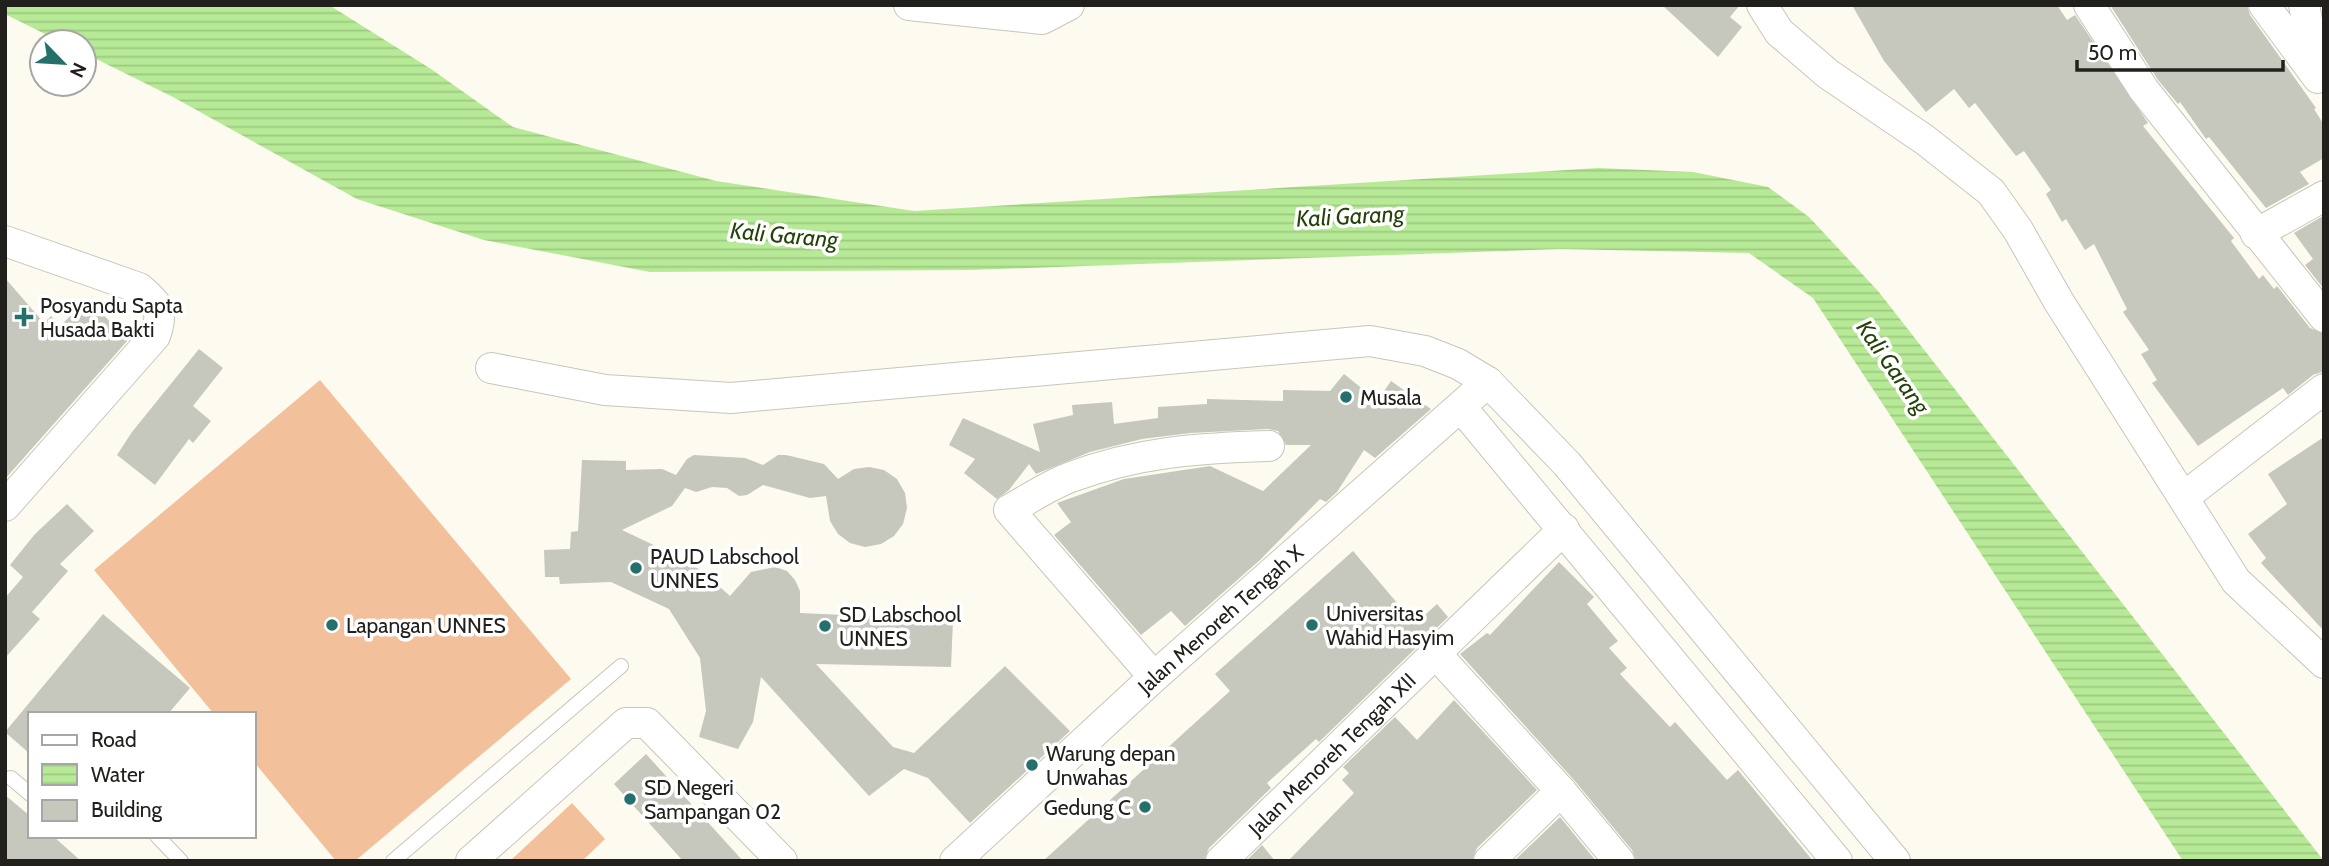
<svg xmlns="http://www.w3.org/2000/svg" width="2329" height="866" viewBox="0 0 2329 866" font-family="Cabin,sans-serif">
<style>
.pitch{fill:#f2c19c}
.water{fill:url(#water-rules)}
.building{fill:#c6c8bd}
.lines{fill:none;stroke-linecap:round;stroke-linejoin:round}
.service-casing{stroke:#c8c5ba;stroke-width:16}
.minor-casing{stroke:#c8c5ba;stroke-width:32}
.service{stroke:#fff;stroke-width:14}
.minor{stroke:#fff;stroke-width:30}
.poi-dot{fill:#26706c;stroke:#fff;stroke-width:2.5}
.labels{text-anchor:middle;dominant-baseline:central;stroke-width:7;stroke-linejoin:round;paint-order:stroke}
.poi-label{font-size:21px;fill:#21201c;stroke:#fff;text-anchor:start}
.street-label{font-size:21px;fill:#21201c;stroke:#fff}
.water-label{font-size:23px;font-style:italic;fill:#254308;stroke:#fff}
</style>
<defs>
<pattern id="water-rules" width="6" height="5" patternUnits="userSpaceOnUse" patternTransform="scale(1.75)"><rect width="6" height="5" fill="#b7ea96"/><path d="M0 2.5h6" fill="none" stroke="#9dc881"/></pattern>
</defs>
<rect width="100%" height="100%" fill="#fdfaef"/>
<!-- pitch -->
<path class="pitch" d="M320,380l251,299 -216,182h-19l-82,-99v-48h-40l-120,-144z
M572,803l33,36 -23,22h-72z"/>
<!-- water -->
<path class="water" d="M5,5h324l102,64 82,58 203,54 198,30 684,-43 95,4 75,15 41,30 69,74 446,570h-141l-370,-563 -64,-45 -189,-4 -589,21 -321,2 -166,-32 -127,-41 -184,-102 -89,-44v-11h-23l-56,-28z"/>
<!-- building -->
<path class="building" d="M1662,5h78l-10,12 12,10 -24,30z
M1852,5h205l10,15 8,-5 73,108 -5,3 91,112 -3,3 28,38 4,-4 11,14 3,-3 33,42 14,6v37l-11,4 -25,20 -5,-7 -85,58 -46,-63 5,-3 -16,-26 8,-4 -26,-38 4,-3 -33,-65 -9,6 -19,-31 -4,3 -16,-28 5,-4 -27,-39 -8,5 -41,-53 -6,5 -15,-19 -28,23 -42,-51z
M2110,5h137l3,10 66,93 -2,1 10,16v33l-24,14 9,12 -43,24 -57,-71 -3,2 -26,-37 -2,2 -20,-24z
M2323,216l1,1v72l-19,-24 8,-6 -19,-26z
M5,278l39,45 7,-7 9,10 28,-27 40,41 -123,139z
M199,349l24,19 -30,38 18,15 -18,22 -4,-4 -34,46 -38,-30 15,-23z
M1344,374l30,24 2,-3 4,2 11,-16 40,28 -56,49 -11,-8 -27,42 -11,10 -6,-3 -60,61 -75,66 -14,-15 -30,24 -87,-100 17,-13 -14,-19 67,-24 86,-13 53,25 48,-46h-25l-8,-14 -10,-2 -77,4 -49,6 -52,13 -54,22 -7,-10 -20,26 -12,9 -33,-26 11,-14 -26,-14 14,-27 77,34 -7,-28 40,-9 -1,-10 40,-3 2,22 44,-6v-11l49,-3v-5l76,2v-11l47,1z
M2324,437v194l-63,-68 5,-5 -18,-24 39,-30 -19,-30z
M694,455l51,3 18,7 15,-10h8l38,9 14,15 16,-10 15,-2 15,3 13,9 8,14 2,15 -4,16 -9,12 -13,8 -16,3 -15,-4 -12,-9 -8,-13 -4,-25 -16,2 -47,-13 -16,10 -8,1 -12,-8 -15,-1 -16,5 -11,-4 -13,18 -50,24 59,28 21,13 28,25 21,-24 24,-5 12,4 8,9 5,11v22l153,7 -2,47 -135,-3 77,83 21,6 91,-87 65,65 -100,92 -42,-45 -24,-9 -35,27 -108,-119 -8,45 -15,27 -39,-12 7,-26 -6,-53 -31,-49 -58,-27 -51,2 -1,-7h-14l-1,-27 26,-1 1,-17 7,-1 4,-71 44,1v9l36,-1 14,6 11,-16z
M67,504l27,27 -34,33 8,7 -36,41 8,7 -35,39v-60l18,-21 -13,-12 25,-31z
M1353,551l62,73 22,-20 11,13 -129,125 -3,-3 -49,44 4,5 -62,60 -5,13h-161l187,-170 -15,-17z
M1559,562l35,35 -7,7 31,37 -9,7 18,20 -7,6 50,53 5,-5 52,58 11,-10 75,91h-177l-4,-11 -58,-70 -114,-126 27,-21 3,2z
M103,614l87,74 -22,26h-138v40l-25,-22z
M1454,700l83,90 -60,58 -5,13h-184l66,-68 -12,-13 7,-7 -6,-6 52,-50 22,23z
M646,754l97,107h-60l-69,-77z
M5,795l25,21v20h23l28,25h-76z
M1560,817l36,44h-82z
M1262,845l13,16h-29z"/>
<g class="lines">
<!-- service casing -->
<g class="service-casing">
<path id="service" d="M11,778l19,16
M157,836l24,25
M393,861l228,-195"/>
</g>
<!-- minor casing -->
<g class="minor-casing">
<g id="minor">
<path d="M909,5l133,14 27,-14"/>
<path d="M1762,5l17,27 49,42 97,66 66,52 27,38 41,72 177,279 88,82"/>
<path d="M2089,5l55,85 180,227"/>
<path d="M2264,5l54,73"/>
<path d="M2304,5l13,66"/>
<path d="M2256,234l68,-38"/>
<path d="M5,241l134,47c20,17 25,23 16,48l-150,170"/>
<path d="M491,368l114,22 126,8 639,-57 55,10 33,13 30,18 79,82 328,397"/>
<path d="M1461,407l376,454"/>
<path d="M2184,497l140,-108"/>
<path d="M1436,654l125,137 58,70"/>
<path d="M1154,677l-145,-167c20,-11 40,-25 62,-33 67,-25 127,-29 198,-31"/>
<path d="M471,861l155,-138h21l135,138"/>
<path id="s1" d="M955,861l199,-184 334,-295"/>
<path id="s2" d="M1221,861l343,-332"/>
<path d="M1489,861l72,-70"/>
</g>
</g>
<!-- service -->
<use href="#service" class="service"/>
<!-- minor -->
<use href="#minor" class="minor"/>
</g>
<!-- markers -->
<g class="poi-dot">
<path d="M20.5 306.5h7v7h7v7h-7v7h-7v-7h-7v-7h7z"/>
<circle cx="1346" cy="397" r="7"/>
<circle cx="636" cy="568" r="7"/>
<circle cx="332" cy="625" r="7"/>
<circle cx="1312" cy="625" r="7"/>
<circle cx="825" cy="626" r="7"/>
<circle cx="1032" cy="765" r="7"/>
<circle cx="630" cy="799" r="7"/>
<circle cx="1145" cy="807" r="7"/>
</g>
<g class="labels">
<!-- poi labels -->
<g class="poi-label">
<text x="40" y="305">Posyandu Sapta<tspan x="40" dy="24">Husada Bakti</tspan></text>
<text x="1360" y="397">Musala</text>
<text x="650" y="556">PAUD Labschool<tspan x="650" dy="24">UNNES</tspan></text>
<text x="1326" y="613">Universitas<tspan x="1326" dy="24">Wahid Hasyim</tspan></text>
<text x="839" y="614">SD Labschool<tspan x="839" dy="24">UNNES</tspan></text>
<text x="346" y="625">Lapangan UNNES</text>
<text x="1046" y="753">Warung depan<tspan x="1046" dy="24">Unwahas</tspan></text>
<text x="644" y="787">SD Negeri<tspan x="644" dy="24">Sampangan 02</tspan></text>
<text x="1131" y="807" text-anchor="end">Gedung C</text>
</g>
<!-- street labels -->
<g class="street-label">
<text stroke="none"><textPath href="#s1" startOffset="359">Jalan Menoreh Tengah X</textPath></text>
<text stroke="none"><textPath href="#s2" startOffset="154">Jalan Menoreh Tengah XII</textPath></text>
</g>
<!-- water labels -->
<g class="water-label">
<text transform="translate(1350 216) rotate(-3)">Kali Garang</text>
<text transform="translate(784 235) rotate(5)">Kali Garang</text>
<text transform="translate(1893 367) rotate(55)">Kali Garang</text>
</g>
</g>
<!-- border -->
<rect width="2329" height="866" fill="none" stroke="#21201c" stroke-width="14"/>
<!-- legend -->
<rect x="28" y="712" width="228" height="126" fill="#ffffff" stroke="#a6a6a4" stroke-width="2"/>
<rect x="42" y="735" width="35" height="10" fill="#ffffff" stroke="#a6a6a4" stroke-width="2"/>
<text x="91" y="747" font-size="21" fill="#21201c">Road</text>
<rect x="42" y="764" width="35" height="21" fill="url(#water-rules)" stroke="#a6a6a4" stroke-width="2"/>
<text x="91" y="782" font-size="21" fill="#21201c">Water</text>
<rect x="42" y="800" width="35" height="21" fill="#c6c8bd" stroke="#a6a6a4" stroke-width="2"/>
<text x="91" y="817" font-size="21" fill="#21201c">Building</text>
<!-- north arrow -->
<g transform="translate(63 63) rotate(115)"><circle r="33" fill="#ffffff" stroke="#a6a6a4" stroke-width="2"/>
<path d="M0-5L12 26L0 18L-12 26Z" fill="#26706c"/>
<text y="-10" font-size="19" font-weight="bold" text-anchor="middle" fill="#21201c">N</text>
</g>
<!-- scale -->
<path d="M2077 60v10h206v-10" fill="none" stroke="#21201c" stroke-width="3.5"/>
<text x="2088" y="60" font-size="21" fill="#21201c" stroke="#ffffff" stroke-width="5" paint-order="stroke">50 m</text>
</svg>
